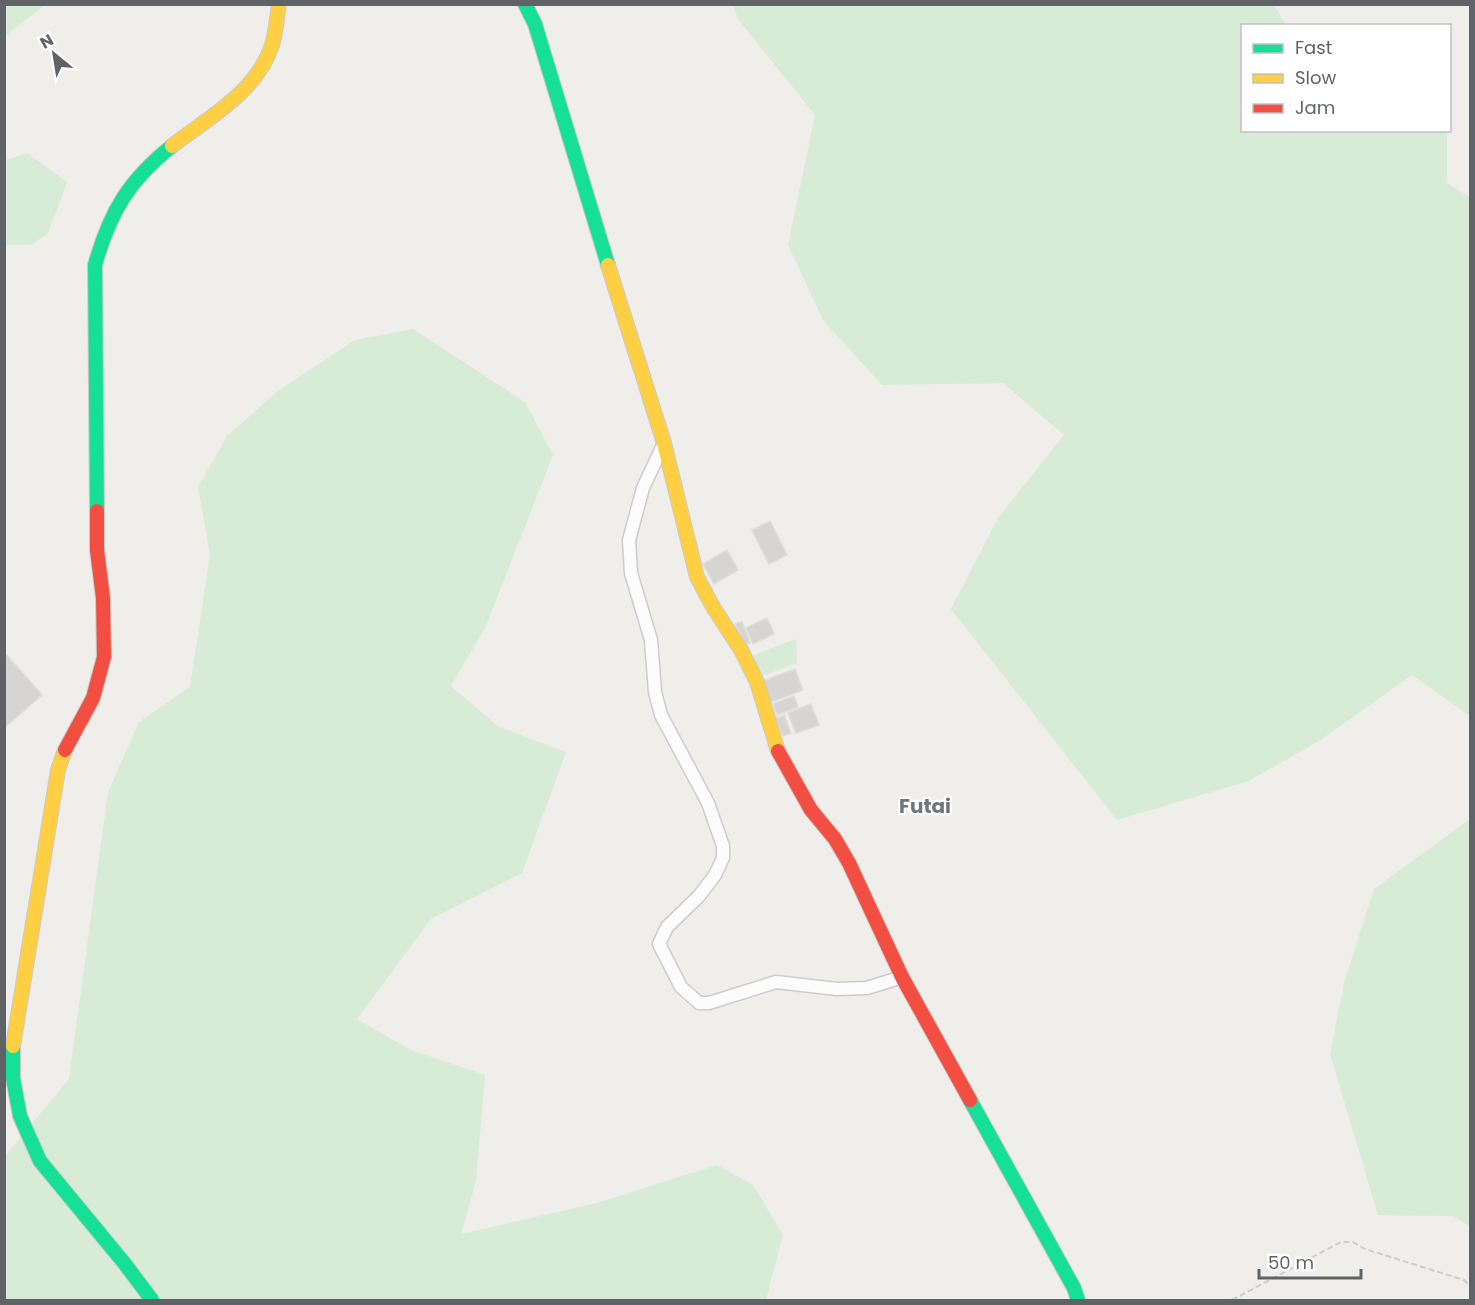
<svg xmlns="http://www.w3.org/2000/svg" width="1475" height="1305" viewBox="0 0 1475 1305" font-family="Poppins,sans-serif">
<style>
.green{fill:#d8ebd6}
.building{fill:#d6d5d3;stroke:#deddd9;stroke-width:1.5}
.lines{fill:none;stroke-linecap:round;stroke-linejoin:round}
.street-casing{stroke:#cbcccc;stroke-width:15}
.fast-casing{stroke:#cacacb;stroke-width:16}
.slow-casing{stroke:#cacacb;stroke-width:16}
.jam-casing{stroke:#cacacb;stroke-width:16}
.path{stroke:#cacfcc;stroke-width:2;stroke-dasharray:6 3;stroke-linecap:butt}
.street{stroke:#fdfcfc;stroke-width:12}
.fast{stroke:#16e098;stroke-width:14}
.slow{stroke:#ffcf43;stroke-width:14}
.jam{stroke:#f24e42;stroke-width:14}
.labels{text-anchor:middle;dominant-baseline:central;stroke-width:4.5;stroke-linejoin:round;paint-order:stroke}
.quarter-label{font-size:20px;font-weight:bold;fill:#70757a;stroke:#fff}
</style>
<rect width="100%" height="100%" fill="#efeeea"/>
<!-- green -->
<path class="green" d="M5,4h40v1l-40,31z
M733,5h541l12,20 -44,1v104l205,1v52l23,14v519l-58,-41 -93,66 -70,40 -132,39 -166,-211 47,-91 66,-83 -61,-52 -121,2 -59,-65 -35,-75 27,-130 -77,-96z
M27,153l40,29 -19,52 -18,11h-25v-85z
M413,329l112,73 28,53 -68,173 -34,58 48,41 67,25 -44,121 -91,46 -74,100 54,31 74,25 -9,106 -15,53 136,-31 120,-38 36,20 30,50 -17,65h-761v-144l64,-77 39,-287 31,-70 51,-35 20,-132 -12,-68 29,-51 51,-45 77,-51z
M796,639l1,24 -37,14 -9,-21z
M1470,819v407l-18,-10 -74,-1 -48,-161 15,-75 29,-90z"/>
<!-- building -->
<path class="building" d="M770,521l17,34 -18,9 -17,-34z
M727,550l11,20 -24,14 -11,-20z
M767,618l7,16 -21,10 -7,-16z
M742,622l8,21 -5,2 -10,-21z
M4,652l38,43 -38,33z
M795,669l8,21 -32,12 -8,-21z
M794,696l4,11 -21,8 -4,-11z
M811,704l8,21 -23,8 -8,-20z
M784,715l7,18 -8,3 -7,-18z"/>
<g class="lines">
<!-- street casing -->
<g class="street-casing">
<path id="street" d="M664,443l-21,45 -14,52 2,33 20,67 4,52 6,23 47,88 15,43v12l-8,17 -16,21 -32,31 -8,17 22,43 18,16h10l67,-21 61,7 30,-1 35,-11"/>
</g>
<!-- fast casing -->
<g class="fast-casing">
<path id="fast" d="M525,4l10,20 73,241
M97,511l-2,-246c15,-53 34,-85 77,-119
M13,1046v32l7,38 20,45 85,103 27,36
M970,1100l104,188 4,12"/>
</g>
<!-- slow casing -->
<g class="slow-casing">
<path id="slow" d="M172,146c36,-28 85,-54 100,-101 4,-13 5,-28 7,-41
M608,265l56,178 33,134 16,30 28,43 16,32 21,69
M13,1046l45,-276 7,-20"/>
</g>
<!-- jam casing -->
<g class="jam-casing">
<path id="jam" d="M65,750l28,-52 11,-41 -1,-59 -6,-48v-39
M778,751l33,59 24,29 14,24 53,114 68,123"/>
</g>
<!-- path -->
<path class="path" d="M1232,1300l109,-58h12l12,7 99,31 6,6"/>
<!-- street -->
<use href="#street" class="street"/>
<!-- fast -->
<use href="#fast" class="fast"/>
<!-- slow -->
<use href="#slow" class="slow"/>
<!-- jam -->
<use href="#jam" class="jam"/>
</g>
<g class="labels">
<!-- quarter labels -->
<g class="quarter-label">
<text x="925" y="806">Futai</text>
</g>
</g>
<!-- border -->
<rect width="1475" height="1305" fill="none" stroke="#5f6368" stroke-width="12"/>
<!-- legend -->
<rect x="1241" y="24" width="210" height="108" fill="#ffffff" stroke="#bfc1c3" stroke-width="1.5"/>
<rect x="1253" y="44" width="30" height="9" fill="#16e098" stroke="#bfc1c3" stroke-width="1.5"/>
<text x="1295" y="54" font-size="18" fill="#5f6368">Fast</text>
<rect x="1253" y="74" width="30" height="9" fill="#ffcf43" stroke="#bfc1c3" stroke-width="1.5"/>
<text x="1295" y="84" font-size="18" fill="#5f6368">Slow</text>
<rect x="1253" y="104" width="30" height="9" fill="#f24e42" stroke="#bfc1c3" stroke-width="1.5"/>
<text x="1295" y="114" font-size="18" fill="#5f6368">Jam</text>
<!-- north arrow -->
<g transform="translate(54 54) rotate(330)" stroke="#ffffff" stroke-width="4.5" paint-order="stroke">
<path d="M0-4.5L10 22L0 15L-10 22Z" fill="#5f6368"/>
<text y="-9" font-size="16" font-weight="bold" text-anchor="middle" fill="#5f6368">N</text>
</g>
<!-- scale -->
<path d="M1259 1269v9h102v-9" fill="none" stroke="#5f6368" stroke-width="3"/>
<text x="1268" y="1269" font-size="18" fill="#5f6368" stroke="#ffffff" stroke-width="4.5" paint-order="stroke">50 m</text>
</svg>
